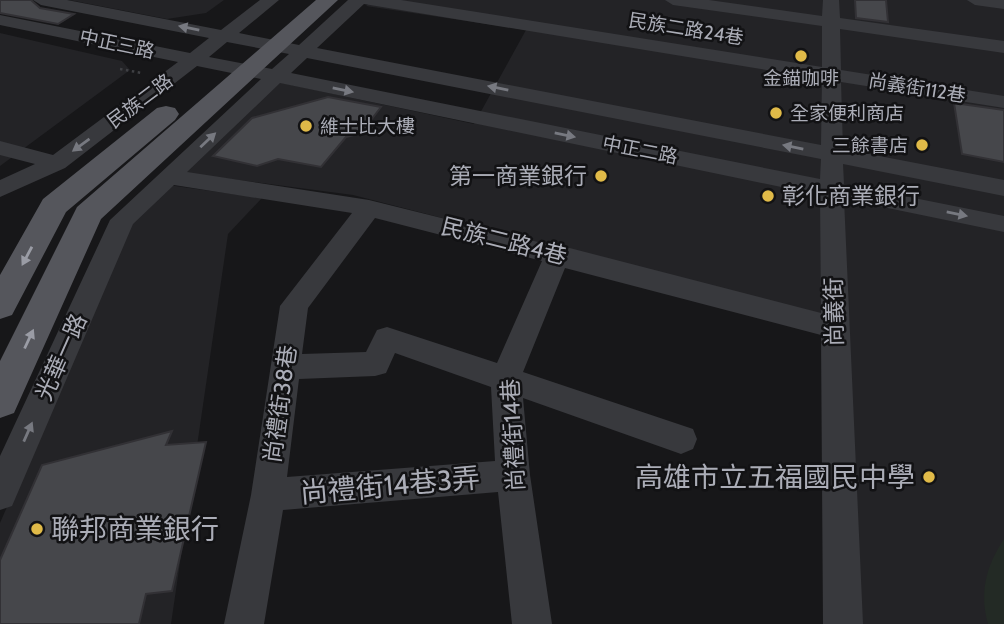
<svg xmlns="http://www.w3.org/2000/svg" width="1004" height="624" viewBox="0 0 1004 624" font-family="Cabin,'Noto Sans TC',sans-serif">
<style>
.built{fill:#232326}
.green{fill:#232a25}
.building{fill:#46474b;stroke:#323135;stroke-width:2}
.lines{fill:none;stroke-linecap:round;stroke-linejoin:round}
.path{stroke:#3f4044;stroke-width:2.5;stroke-dasharray:2.5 3.5;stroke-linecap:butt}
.minor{fill:#38393d;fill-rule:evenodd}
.major{fill:#55565c;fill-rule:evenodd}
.oneway{fill:#777980}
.oneway2{fill:#9a9ca5}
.poi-dot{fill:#e0ba48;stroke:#121214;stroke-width:2.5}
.labels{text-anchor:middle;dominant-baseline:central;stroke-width:5;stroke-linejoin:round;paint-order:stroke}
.far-street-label{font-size:19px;fill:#abadb7;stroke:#121214}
.far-poi-label{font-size:19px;fill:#abadb7;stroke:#121214;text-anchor:start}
.poi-label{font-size:23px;fill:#abadb7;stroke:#121214;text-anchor:end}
.street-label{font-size:23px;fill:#abadb7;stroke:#121214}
.near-poi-label{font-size:28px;fill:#abadb7;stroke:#121214;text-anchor:end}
.near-street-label{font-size:28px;fill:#abadb7;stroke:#121214}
</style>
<rect width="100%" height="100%" fill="#171719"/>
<!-- built -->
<path class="built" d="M69,0h155l-18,13 -39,6z
M372,0h632v624h-145l-10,-301 -496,-128 -169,-22 94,-91 196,42 52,-94 -160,-24z
M0,33l122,28 8,9 -130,96z
M168,185l94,13 -34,36 -57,390h-171v-101l132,-303z"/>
<!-- green -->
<path class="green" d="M1004,539v85h-16c-9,-31 -2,-58 16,-85z"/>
<!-- building -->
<path class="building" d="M0,0h31l9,8 34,6 -16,10 -58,-11z
M855,0h31l2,22 -32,-4z
M328,97l53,10 -20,26 -15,4 -25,30 -43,-8 -21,7 -44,-10 39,-38z
M954,103l50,7v52l-42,-8z
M172,431l-6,14 40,-3 -34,149 -26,3 -7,30h-139v-64l42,-95z"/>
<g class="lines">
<!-- path -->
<path class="path" d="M120,69l22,4"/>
<!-- minor -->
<path class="minor" d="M33,0h34l154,30 39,-30h19l-40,33 60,12 49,-45h53l421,67v-41l-149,-21 -8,-5h44l113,16 1,-16h16l1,18 164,23v12l-164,-24 1,41 163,26v12l-163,-26 2,67 161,31v16l-161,-32 1,20 160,32v16l-160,-33 19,425h-40l-2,-289 -256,-67 -42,104 170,57 4,10 -4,10 -12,5 -158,-56 7,77 22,149h-40l-14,-132 -215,18 -19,114h-40l27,-129 29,-189 72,-93 -178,-28 -41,39 -121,282 -12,4v-54l110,-236 151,-141 -64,-13 -132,102 -65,29v-17l35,-16 -35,-9v-14l53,14 125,-93 -178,-37v-10l190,38 19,-15 -168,-33zM364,4l458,75 -1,66 -504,-97zM227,42l62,12 -17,15 -63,-12zM307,58l514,101 -1,20 -529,-106zM280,83l540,112 1,118 -263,-68 -4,1 -185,-46 -182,-28zM375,218l167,43 -45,102 -110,-36 -10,3 -11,22 -64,2 6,-46zM395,353l96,34 4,74 -208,16 12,-98 76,-3 11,-3z
M967,0h37v9l-29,-4z"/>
<!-- major -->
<path class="major" d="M316,0h22l-237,219 -87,194 -14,5v-57l77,-154z
M166,106l9,2 4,6 -4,6 -109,92 -54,103 -12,4v-44l43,-76 114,-91z"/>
</g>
<!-- one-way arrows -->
<defs><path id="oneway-solid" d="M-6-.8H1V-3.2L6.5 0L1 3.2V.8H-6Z" transform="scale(1.75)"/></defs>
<g class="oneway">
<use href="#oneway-solid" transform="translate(189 28) rotate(-169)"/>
<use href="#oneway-solid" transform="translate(498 88) rotate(-169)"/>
<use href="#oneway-solid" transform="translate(343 90) rotate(11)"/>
<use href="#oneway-solid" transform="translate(565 135) rotate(11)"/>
<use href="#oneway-solid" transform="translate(208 140) rotate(-43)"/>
<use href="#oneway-solid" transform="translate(81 145) rotate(144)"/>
<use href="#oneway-solid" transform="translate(793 147) rotate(-169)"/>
<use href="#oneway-solid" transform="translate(957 214) rotate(11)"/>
<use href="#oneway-solid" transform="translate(28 432) rotate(-66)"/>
</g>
<g class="oneway2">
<use href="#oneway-solid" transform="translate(27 256) rotate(118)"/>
<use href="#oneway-solid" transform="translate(29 339) rotate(-65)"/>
</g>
<!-- markers -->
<g class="poi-dot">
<circle cx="801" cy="56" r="7"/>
<circle cx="776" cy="113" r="7"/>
<circle cx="306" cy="126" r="7"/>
<circle cx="922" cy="145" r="7"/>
<circle cx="601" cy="176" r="7"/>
<circle cx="768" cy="196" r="7"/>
<circle cx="929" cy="477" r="7"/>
<circle cx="37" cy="529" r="7"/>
</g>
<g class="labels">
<!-- far-street labels -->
<g class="far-street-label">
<text transform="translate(686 29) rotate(9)">民族二路24巷</text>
<text transform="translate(117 44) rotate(12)">中正三路</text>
<text transform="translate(917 88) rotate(9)">尚義街112巷</text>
<text transform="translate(140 101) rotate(-37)">民族二路</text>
<text transform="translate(640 150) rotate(11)">中正二路</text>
</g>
<!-- far-poi labels -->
<g class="far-poi-label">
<text x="801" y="78" text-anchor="middle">金錨咖啡</text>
<text x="790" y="113">全家便利商店</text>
<text x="320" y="126">維士比大樓</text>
<text x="908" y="145" text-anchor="end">三餘書店</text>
</g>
<!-- poi labels -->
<g class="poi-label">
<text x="587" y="176">第一商業銀行</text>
<text x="782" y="196" text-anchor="start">彰化商業銀行</text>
</g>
<!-- street labels -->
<g class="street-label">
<text transform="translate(504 241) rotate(14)">民族二路4巷</text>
<text transform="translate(834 312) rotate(-91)">尚義街</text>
<text transform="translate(61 357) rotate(-66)">光華一路</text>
<text transform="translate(280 404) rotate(-82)">尚禮街38巷</text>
<text transform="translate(513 435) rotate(-93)">尚禮街14巷</text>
</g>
<!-- near-poi labels -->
<g class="near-poi-label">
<text x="915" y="477">高雄市立五福國民中學</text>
<text x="51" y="529" text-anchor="start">聯邦商業銀行</text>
</g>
<!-- near-street labels -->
<g class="near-street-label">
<text transform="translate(390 485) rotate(-5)">尚禮街14巷3弄</text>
</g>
</g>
</svg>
